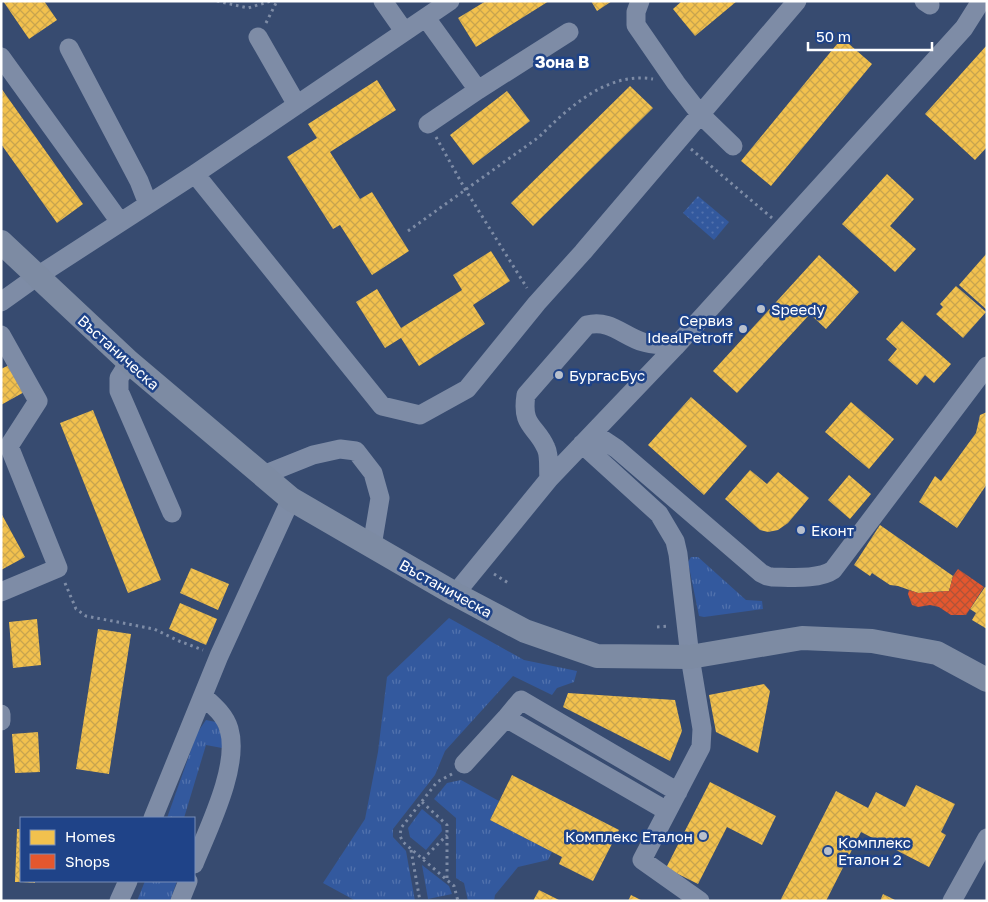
<svg xmlns="http://www.w3.org/2000/svg" width="988" height="902" viewBox="0 0 988 902" font-family="'Golos Text',sans-serif">
<style>
.grass{fill:url(#grass-tufts)}
.park{fill:url(#park-dots)}
.homes{fill:url(#homes-cross-hatch)}
.shops{fill:url(#shops-cross-hatch)}
.lines{fill:none;stroke-linecap:round;stroke-linejoin:round}
.path{stroke:#7e8ca6;stroke-width:3;stroke-dasharray:2.5 4;stroke-linecap:butt}
.minor{stroke:#7e8ca6;stroke-width:19}
.major{stroke:#7d8ba3;stroke-width:24}
.poi-dot{fill:#b9c0cd;stroke:#1f4388;stroke-width:2}
.labels{text-anchor:middle;dominant-baseline:central;stroke-width:5;stroke-linejoin:round;paint-order:stroke}
.poi-label{font-size:15px;fill:#fff;stroke:#1f4388;text-anchor:start}
.street-label{font-size:15px;fill:#fff;stroke:#1f4388}
.neighbourhood-label{font-size:16px;font-weight:bold;fill:#fff;stroke:#1f4388}
</style>
<defs>
<pattern id="grass-tufts" width="24" height="20" patternUnits="userSpaceOnUse" patternTransform="scale(1.25)"><rect width="24" height="20" fill="#33599e"/><path d="M3 7l-1-3M5 7V3M7 7l1-3M15 17l-1-3M17 17v-4M19 17l1-3" fill="none" stroke="#5272ad"/></pattern>
<pattern id="park-dots" width="8" height="8" patternUnits="userSpaceOnUse" patternTransform="scale(1.25)"><rect width="8" height="8" fill="#33599e"/><path d="M2 2h.1M6 6h.1" fill="none" stroke="#5272ad" stroke-width="1.8" stroke-linecap="round"/></pattern>
<pattern id="homes-cross-hatch" width="8" height="8" patternUnits="userSpaceOnUse" patternTransform="scale(1.25)"><rect width="8" height="8" fill="#f2c14e"/><path d="M0 0l8 8M0 8l8-8" fill="none" stroke="#c8a44e"/></pattern>
<pattern id="shops-cross-hatch" width="8" height="8" patternUnits="userSpaceOnUse" patternTransform="scale(1.25)"><rect width="8" height="8" fill="#e4572e"/><path d="M0 0l8 8M0 8l8-8" fill="none" stroke="#af5338"/></pattern>
</defs>
<rect width="100%" height="100%" fill="#374b70"/>
<!-- grass -->
<path class="grass" d="M691,557h7l48,43 16,1 1,8 -59,8 -5,-1 -11,-54z
M449,618l75,42 53,11 -3,11 -17,6 -5,7 -39,-19 -68,75 -10,24 -42,54v8l13,14 9,50h-59l-33,-18 42,-64 13,-67 9,-75z
M206,720l10,2 6,14v12l-16,-3 -22,73h-17l30,-85z
M461,780l38,21 -9,19 62,32 -4,8 -30,7 -23,28 -1,6h-26l-4,-18 -8,-5v-60l-22,-19 13,-16z
M422,809l19,16 1,6 -16,19 -16,-13 -2,-9z
M422,865l27,21 3,8 -24,5z
M145,881h32l-7,20h-33z"/>
<!-- park -->
<path class="park" d="M698,196l31,26 -15,18 -31,-27z"/>
<!-- homes -->
<path class="homes" d="M3,1h41l13,19 -28,19z
M486,1h63l-73,46 -18,-29z
M591,1h21l-15,10z
M682,1h55l-42,35 -22,-27z
M842,38l30,26 -101,122 -30,-25z
M987,45v102l-12,13 -50,-46z
M377,80l19,30 -66,42 30,47 12,-7 37,59 -37,24 -32,-50 -7,4 -46,-72 30,-19 -9,-14z
M630,86l23,22 -120,118 -22,-23z
M1,88l82,116 -26,19 -56,-79z
M507,91l23,30 -57,44 -23,-30z
M887,174l27,25 -24,27 26,23 -21,23 -53,-48z
M491,251l19,30 -37,24 12,19 -66,42 -18,-28 -16,10 -29,-46 21,-13 24,39 61,-38 -9,-15z
M987,253v57l-28,-25z
M819,255l40,37 -33,37 -16,-15 -73,79 -24,-22z
M956,286l30,26 -23,26 -27,-24 7,-7 -3,-3z
M902,321l49,43 -17,19 -9,-8 -8,10 -29,-25 9,-11 -11,-10z
M11,364l15,27 -25,14v-36z
M691,397l56,49 -43,49 -56,-50z
M851,402l43,37 -25,30 -44,-37z
M93,410l68,170 -33,13 -68,-170z
M987,412v72l-30,44 -38,-26 16,-26 6,5 35,-48 4,-18z
M750,470l17,14 11,-12 31,26 -21,25 -10,7 -10,2 -8,-2 -35,-31z
M849,475l22,19 -21,25 -22,-19z
M1,513l24,44 -24,13z
M880,525l73,51 -4,15 -31,2 -20,-7 -8,-1 -18,-12 -2,3 -16,-11z
M191,568l38,16 -11,26 -38,-17z
M985,587l2,1v41l-15,-9 4,-7 -6,-4z
M180,603l37,16 -11,26 -37,-16z
M37,619l4,46 -28,3 -4,-46z
M98,629l33,5 -22,140 -33,-5z
M764,684l6,7 -12,62 -42,-21 -7,-37z
M568,693l107,7 7,31 -12,30 -107,-54z
M38,732l2,40 -25,1 -3,-39z
M512,775l107,55 -26,51 -34,-17 3,-7 -72,-37z
M710,782l66,34 -14,29 -35,-18 -29,57 -32,-16z
M916,785l39,19 -14,28 5,3 -17,32 -68,-35 -35,69h-46l56,-110 32,17 8,-16 29,15z
M17,829h4v53h-6z
M22,881h13v2l-13,-1z
M539,890l22,11h-28z
M883,894l14,7h-17z
M631,895l12,6h-15z"/>
<!-- shops -->
<path class="shops" d="M958,569l26,18 -18,28h-15l-12,-8 -9,-2 -12,2 -6,-2 -4,-11 1,-4 9,3 31,-2 4,-15z"/>
<g class="lines">
<!-- path -->
<path class="path" d="M217,1l31,7 23,-7
M266,23l11,-22
M436,137l29,52 62,99
M691,149l81,69
M408,231l131,-94c29,-29 69,-66 114,-58
M494,574l16,10
M65,583l11,26 10,7 68,13 25,12 24,9
M657,627l12,-1
M452,774l-15,8 -36,46 -1,8 3,6 51,44 4,15
M422,802l25,23v54
M411,850l9,51
M423,859l24,-24"/>
<!-- minor -->
<path class="minor" d="M383,1l21,30
M640,1l-4,11v13l40,58 24,31 33,32
M924,1l6,4
M426,18l52,72 91,-58
M258,37l39,68
M69,48l70,133 9,23
M1,57l119,165
M428,124l50,-34
M195,174l187,232 38,9 47,-26 70,-86 46,-51 214,-251
M1,302l35,-25 159,-103 255,-173
M1,335l37,66 -29,45 49,122 -57,24
M129,362l-10,16v13l53,122
M593,433l24,16 144,124 6,3 5,1c17,0 47,3 61,-7l154,-204
M582,444l77,70 16,27 3,13 12,103 12,72 -1,18 -59,113 58,41
M263,475l50,-20 27,-6 16,2 17,22 7,25 -8,48
M549,479c-1,-9 1,-23 -3,-31 -10,-23 -25,-21 -20,-53l61,-70c23,-6 36,11 56,17 10,3 22,3 32,5
M455,594l94,-115 126,-132 289,-319 17,-27
M1,714v7
M506,718l15,-18 157,92
M464,764l42,-46 161,93
M153,818l66,-162 72,-157
M194,864c14,-35 46,-98 35,-135 -4,-14 -16,-24 -26,-33
M119,901l9,-20
M180,901l8,-20
M952,901l35,-63"/>
<!-- major -->
<path class="major" d="M1,242l128,120 162,137 164,95 70,37 72,25 93,1 112,-19 70,3 65,12 50,27"/>
</g>
<!-- markers -->
<g class="poi-dot">
<circle cx="761" cy="309" r="5"/>
<circle cx="743" cy="329" r="5"/>
<circle cx="559" cy="375" r="5"/>
<circle cx="801" cy="530" r="5"/>
<circle cx="703" cy="836" r="5"/>
<circle cx="828" cy="851" r="5"/>
</g>
<g class="labels">
<!-- poi labels -->
<g class="poi-label">
<text x="771" y="309">Speedy</text>
<text x="733" y="320" text-anchor="end">Сервиз<tspan x="733" dy="17">IdealPetroff</tspan></text>
<text x="569" y="375">БургасБус</text>
<text x="811" y="530">Еконт</text>
<text x="693" y="836" text-anchor="end">Комплекс Еталон</text>
<text x="838" y="842">Комплекс<tspan x="838" dy="17">Еталон 2</tspan></text>
</g>
<!-- street labels -->
<g class="street-label">
<text transform="translate(119 352) rotate(42)">Въстаническа</text>
<text transform="translate(446 588) rotate(29)">Въстаническа</text>
</g>
<!-- neighbourhood labels -->
<g class="neighbourhood-label">
<text x="562" y="62">Зона В</text>
</g>
</g>
<!-- border -->
<rect width="988" height="902" fill="none" stroke="#ffffff" stroke-width="5"/>
<!-- legend -->
<rect x="20" y="817" width="175" height="65" fill="#1f4388" stroke="#798eb8"/>
<rect x="30" y="830" width="25" height="15" fill="#f2c14e" stroke="#798eb8"/>
<text x="65" y="842" font-size="15" fill="#ffffff">Homes</text>
<rect x="30" y="854" width="25" height="15" fill="#e4572e" stroke="#798eb8"/>
<text x="65" y="867" font-size="15" fill="#ffffff">Shops</text>
<!-- scale -->
<path d="M808 42v8h124v-8" fill="none" stroke="#ffffff" stroke-width="2.5"/>
<text x="816" y="42" font-size="15" fill="#ffffff" stroke="#1f4388" stroke-width="4" paint-order="stroke">50 m</text>
</svg>
